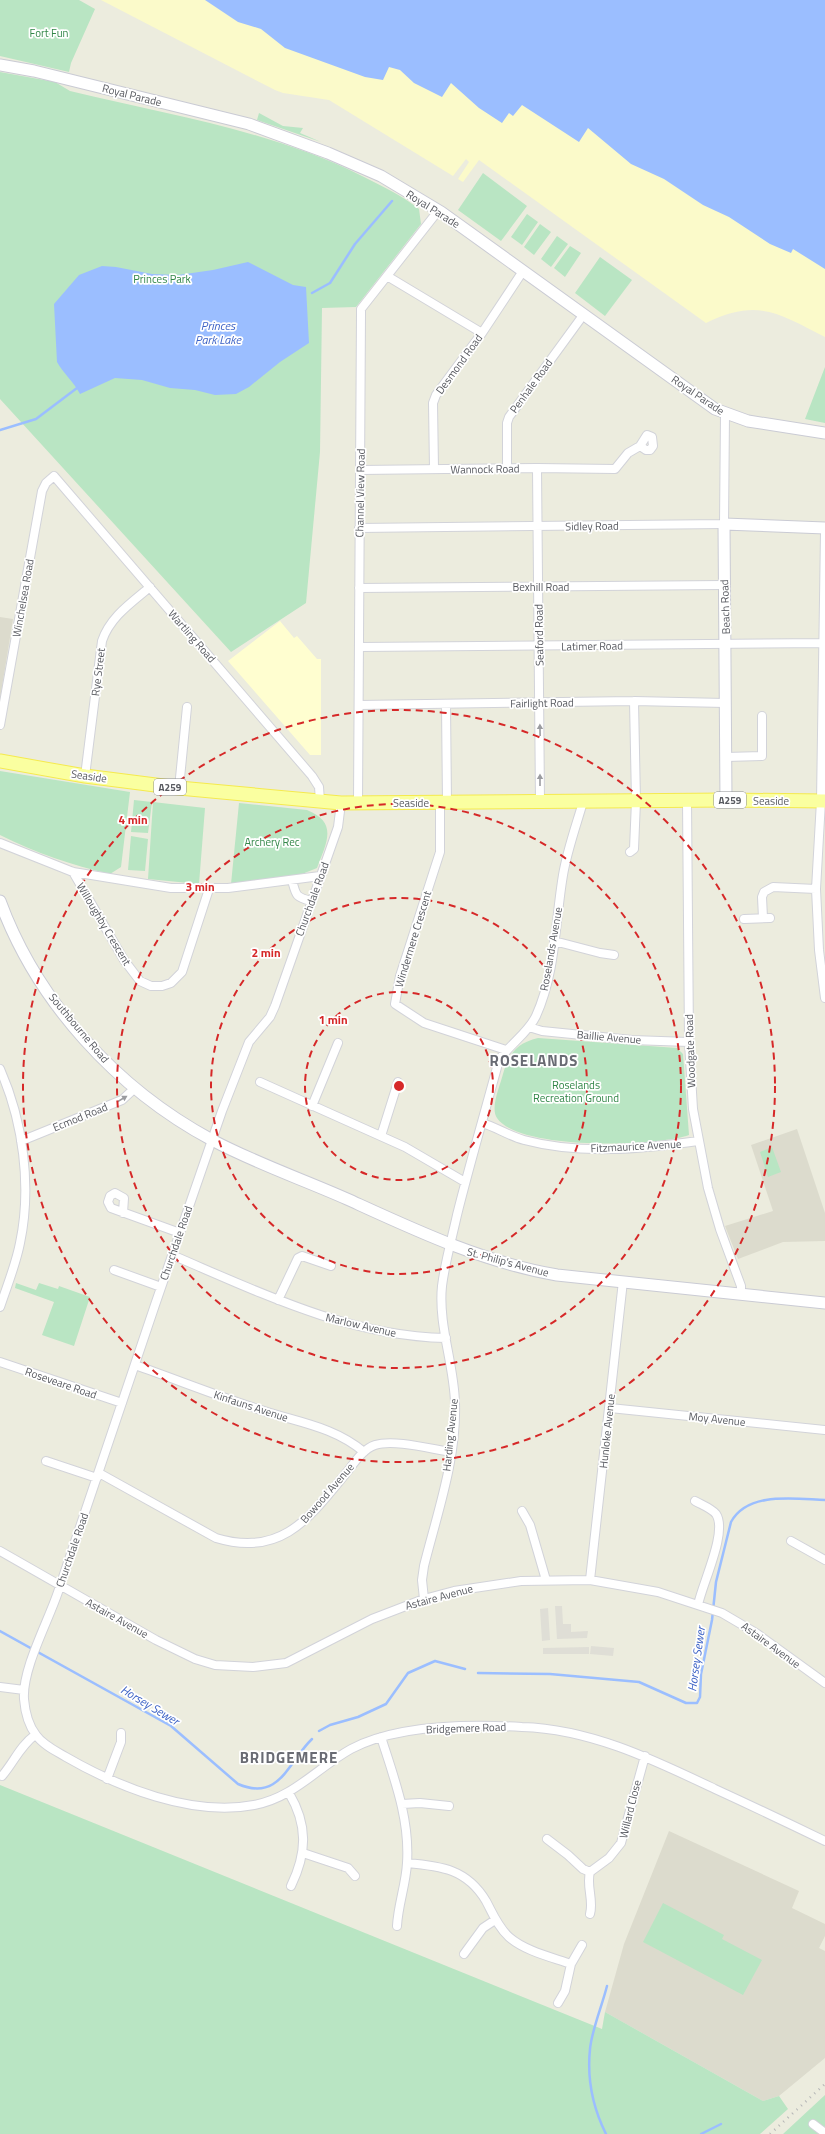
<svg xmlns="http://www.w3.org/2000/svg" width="825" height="2134" viewBox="0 0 825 2134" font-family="'Titillium Web',sans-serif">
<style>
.commercial{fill:#fffed0}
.industrial{fill:#dfded6}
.education{fill:#dcdbcd}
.green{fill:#b9e5c3}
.sand{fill:#fbfaca}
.water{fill:#9bbeff}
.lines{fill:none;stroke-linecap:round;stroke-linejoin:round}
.stream{stroke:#9bbeff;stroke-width:2.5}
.street-casing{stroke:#d2d3d9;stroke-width:10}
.secondary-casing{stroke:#cacbd4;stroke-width:13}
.primary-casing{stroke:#f5ea4e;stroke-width:15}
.street{stroke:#fff;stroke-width:8}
.secondary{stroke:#fff;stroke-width:11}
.primary{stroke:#faffa0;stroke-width:13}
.rail{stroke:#b5b6b6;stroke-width:2.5;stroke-dasharray:1 5;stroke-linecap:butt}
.oneway{fill:#9b9ca0}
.ring{fill:none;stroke:#d62828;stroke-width:2;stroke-dasharray:7 5}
.labels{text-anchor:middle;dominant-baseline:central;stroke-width:3.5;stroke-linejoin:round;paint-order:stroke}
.shield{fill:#fff;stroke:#8a8c90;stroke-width:1}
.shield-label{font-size:10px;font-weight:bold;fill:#585a60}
.park-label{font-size:11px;fill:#318647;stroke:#fff}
.street-label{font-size:11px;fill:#585a60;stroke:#fff}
.water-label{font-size:12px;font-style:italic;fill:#3b61c5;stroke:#fff}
.district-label{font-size:15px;font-weight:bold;letter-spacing:1px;fill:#696b73;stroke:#fff}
.centre{fill:#d62828;stroke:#fff;stroke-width:2}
.ring-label{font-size:12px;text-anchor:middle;font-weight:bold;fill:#d62828;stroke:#fff;stroke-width:3.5;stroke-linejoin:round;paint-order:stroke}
</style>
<rect width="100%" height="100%" fill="#ececde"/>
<!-- commercial -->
<path class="commercial" d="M280,621l14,17 3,-2 20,23h4v96h-11l-82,-94z"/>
<!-- industrial -->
<path class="industrial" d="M555,1606h7l1,18h8v8l17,-1 -1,7 -30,1z
M548,1608l2,32 -8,1 -2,-32z
M591,1646l23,2 -1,8 -23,-2z
M589,1647v7h-46v-6z"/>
<!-- education -->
<path class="education" d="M0,617l13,2 -13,80z
M797,1129l28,84v28l-42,1 -45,17 -13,-33 48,-15 -22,-66z
M669,1831l130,60 -7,17 33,16v12l-6,12 6,3v107l-46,38 -16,5 -158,-89 19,-68z"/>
<!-- green -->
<path class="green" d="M0,0h79l16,9 -24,54 -2,9 -69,-16z
M0,72l55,10 15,9c99,24 200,39 292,85 20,10 39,19 57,33l2,15 -65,83 -34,1 -2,144 -14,151 -75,49 -231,-253z
M259,113l24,13 20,2 -3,5 21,9 -64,-22z
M483,173l44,33 -26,35 -43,-31z
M527,214l11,8 -16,23 -11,-8z
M540,224l11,8 -17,23 -10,-8z
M557,236l11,8 -17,23 -10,-8z
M570,246l11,7 -16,24 -11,-9z
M600,257l32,23 -27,36 -30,-23z
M825,367v56l-20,-4z
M0,771l130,21 -9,75 -11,7c-38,-9 -74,-21 -110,-39z
M134,800l18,2 -4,31 -17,-1z
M153,802l52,6 -6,76 -51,-5z
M239,803l68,7c32,13 19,33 10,58l-15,6 -71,10z
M131,836l17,3 -3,32 -17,-1z
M538,1038l139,10 6,6 6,81c-33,12 -171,15 -192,-17 -7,-10 3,-32 6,-44 6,-21 14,-31 35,-36z
M772,1147l9,25 -13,5 -8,-25z
M16,1283l20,7 3,-7 19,6 1,-3 31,11 -16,49 -32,-11 12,-33 -39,-14z
M0,1785l602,244 3,-17 158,89 16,-5 9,13 -28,25h-760z
M663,1903l61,32 -2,4 40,21 -19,35 -100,-53z
M825,2095v39h-42z"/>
<!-- sand -->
<path class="sand" d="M101,0h275l449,193v144c-47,-24 -67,-39 -119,-14l-227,-163 -16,22 -5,-3 11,-17 -3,-3 -13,17 -124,-76 -46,-7 -8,-3z"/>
<!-- water -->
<path class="water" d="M205,0h620v269l-32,-20 -2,4 -21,-9 -41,-27 -26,-12 -39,-26 -33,-15 -43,-36 -9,14 -57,-37 -9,11 -4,-3 -7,10 -23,-15 -28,-25 -9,14 -28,-14 -14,-13 -11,-3 -6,13 -18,-3 -80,-29 -24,-19 -23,-7z
M248,262l45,23 13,2 3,56 -29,19 -31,25 -13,7 -21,1 -20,-5 -25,-2 -28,-8 -27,-2 -35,16c-6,-12 -17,-21 -23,-32l-3,-58 25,-29 23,-9 14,1 36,7 26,1 35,-5z"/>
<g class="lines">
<!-- stream -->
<path class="stream" d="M312,293l18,-10 25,-39 37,-43
M0,430l36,-11 41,-31
M0,1631l171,95 67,58c42,18 50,-22 74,-45
M478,1673l72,1 89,8 47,21h11l3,-6 1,-23 11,-54 4,-38 15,-60c17,-31 64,-23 94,-22
M319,1731l11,-6 28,-8 28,-13 22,-31 27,-12 30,8
M606,2134c-13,-26 -19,-56 -16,-85 2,-20 12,-43 17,-63
M701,2134l20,-10"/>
<!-- street casing -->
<g class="street-casing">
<path id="street" d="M387,276l95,57
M537,468l3,334
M434,469l-1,-66 3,-8 46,-62 41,-62
M507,469v-46l2,-6 75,-103
M360,470l177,-2 78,1 13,-16 12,-7 6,4h4l3,-4 -1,-9 -5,-2 -7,11
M359,528l365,-4 1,-110
M825,532l-4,269 -5,88 3,61 6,48
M359,588l365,-3
M359,647l466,-4
M359,705l275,-4 91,2
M446,705l1,98
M0,725l42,-234 4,-8 8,-7 258,300 7,11 1,14
M726,757l36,-1v-40
M85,776l17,-135c8,-24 29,-38 48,-54
M179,788l8,-81
M687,800l2,242 4,67 15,79 12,41 21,57v8
M358,802l3,-489v-4l77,-98
M341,803l-3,24 -63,179 -5,11 -21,25 -27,69c-56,160 -110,320 -164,481 -10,30 -36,77 -34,107 1,12 5,27 12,36 7,10 20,16 30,22 52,30 126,60 188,48 39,-7 63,-37 97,-56 47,-25 118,-25 171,-22 69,2 132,33 193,62 37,17 73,34 110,52
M440,803v49l-40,124 -5,28 29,19 82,27
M0,843l73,29 98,16h57l92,-12
M630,852l4,-3 2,-48 -2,-100
M73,872l51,88 16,21 11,5h11l9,-3 11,-11 27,-83
M292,880c4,15 3,17 19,21
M763,918l-1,-21 2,-5 9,-5 43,2
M744,919l26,-1
M554,941l46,12 14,2
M529,1027l13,4 90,9 57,2
M0,1069c23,52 32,117 20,174 -4,21 -13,43 -20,64
M260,1082l145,65 60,35
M312,1106l26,-63
M482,1123c14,4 27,13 42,17 56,15 117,9 174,1
M381,1136l17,-54
M21,1141l101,-41 13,-12
M123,1213l1,-15 -9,-5 -5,3 -2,6 3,6 69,25
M172,1255c89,38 176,81 274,83
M114,1270l47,17
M278,1300l20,-42 4,-2 29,10
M0,1362l122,41
M135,1365c40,14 80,30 120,43 39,14 77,17 109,44
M610,1408l215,22
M46,1461l51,17
M99,1473l117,65c66,20 94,-21 131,-66 7,-9 16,-23 28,-27 19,-6 56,4 76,7
M695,1501c7,4 16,7 21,13 12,18 -14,70 -18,91
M522,1511l8,14 16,55
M791,1541l34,19
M0,1551l156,89 39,19 20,6 38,2 33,-4 86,-44 52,-20 30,-8 67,-10 69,-1 68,12 64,21 34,20 69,50
M590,1580l33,-299
M424,1599l-2,-19 2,-14c13,-52 33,-108 31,-163 -1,-39 -17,-78 -13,-117 3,-24 10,-48 15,-71 13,-52 28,-103 42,-155 11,-16 29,-27 37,-44 20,-44 19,-94 27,-141 4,-24 13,-49 20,-73
M0,1687l24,3
M381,1737c13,41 29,82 26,126 -1,21 -9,42 -10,63
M2,1776c12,-14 18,-30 33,-41
M107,1779l14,-37v-9
M289,1793c19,32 18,60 2,93
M402,1804l18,-1 29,3
M547,1839l21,16 15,14 7,3c-4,14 4,28 0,42
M303,1853l45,15 7,8
M407,1863c34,3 60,6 79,38 7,13 12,26 23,36 16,14 42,20 62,27
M590,1872l19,-14 12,-15 24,-87
M464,1954l19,-26 12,-8
M558,2003l7,-12 6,-27 11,-19
M813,2124l12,9"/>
</g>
<!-- secondary casing -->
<g class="secondary-casing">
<path id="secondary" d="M0,65l34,6 215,53 79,29 53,23 60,36 274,197 33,12 77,12
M726,800l-2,-276 101,4
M0,901c37,101 117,188 212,239 43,23 90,39 135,59 68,31 135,63 210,76l268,28"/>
</g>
<!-- primary casing -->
<g class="primary-casing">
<path id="primary" d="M0,761l85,15 94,12 162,15 385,-3 99,1"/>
</g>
<!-- street -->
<use href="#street" class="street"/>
<!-- secondary -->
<use href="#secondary" class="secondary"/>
<!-- primary -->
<use href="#primary" class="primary"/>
<!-- rail -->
<path class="rail" d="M770,2134l55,-50"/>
</g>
<!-- one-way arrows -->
<defs><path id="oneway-solid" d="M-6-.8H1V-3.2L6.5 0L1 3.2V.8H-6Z"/></defs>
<g class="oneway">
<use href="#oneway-solid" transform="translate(540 730) rotate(-91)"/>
<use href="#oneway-solid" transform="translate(540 780) rotate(-90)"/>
<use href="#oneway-solid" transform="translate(122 1099) rotate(-31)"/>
</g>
<!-- distance rings -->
<g class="ring">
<circle cx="399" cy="1086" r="94"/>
<circle cx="399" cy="1086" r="188"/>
<circle cx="399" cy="1086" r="282"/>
<circle cx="399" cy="1086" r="376"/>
</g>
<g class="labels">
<!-- shield labels -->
<g class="shield">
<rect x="154" y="779" width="32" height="16" rx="3"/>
<rect x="714" y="792" width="32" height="16" rx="3"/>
</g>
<g class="shield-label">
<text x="170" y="787">A259</text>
<text x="730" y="800">A259</text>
</g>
<!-- park labels -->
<g class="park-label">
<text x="49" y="33">Fort Fun</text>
<text x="162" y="279">Princes Park</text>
<text x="272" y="842">Archery Rec</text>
<text x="576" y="1085">Roselands<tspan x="576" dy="13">Recreation Ground</tspan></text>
</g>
<!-- street labels -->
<g class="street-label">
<text transform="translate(132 95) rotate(14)">Royal Parade</text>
<text transform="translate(433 209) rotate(32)">Royal Parade</text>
<text transform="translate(459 364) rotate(-54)">Desmond Road</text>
<text transform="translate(531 386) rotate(-54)">Penhale Road</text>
<text transform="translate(698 395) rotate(34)">Royal Parade</text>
<text transform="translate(485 469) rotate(-1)">Wannock Road</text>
<text transform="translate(360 493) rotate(-89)">Channel View Road</text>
<text transform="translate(592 526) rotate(-1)">Sidley Road</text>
<text x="541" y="587">Bexhill Road</text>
<text transform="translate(23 598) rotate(-80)">Winchelsea Road</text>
<text transform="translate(725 607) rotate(-92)">Beach Road</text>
<text transform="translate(539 635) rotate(-91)">Seaford Road</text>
<text transform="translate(192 636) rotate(49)">Wartling Road</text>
<text transform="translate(592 646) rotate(-1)">Latimer Road</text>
<text transform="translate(98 672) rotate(-83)">Rye Street</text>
<text transform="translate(542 703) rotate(-1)">Fairlight Road</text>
<text transform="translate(89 776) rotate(8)">Seaside</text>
<text x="771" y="801">Seaside</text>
<text x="411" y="803">Seaside</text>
<text transform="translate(312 899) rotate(-70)">Churchdale Road</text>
<text transform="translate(104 924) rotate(59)">Willoughby Crescent</text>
<text transform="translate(413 939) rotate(-73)">Windermere Crescent</text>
<text transform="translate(551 949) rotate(-80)">Roselands Avenue</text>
<text transform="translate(79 1028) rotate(50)">Southbourne Road</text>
<text transform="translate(609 1037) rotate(5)">Baillie Avenue</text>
<text transform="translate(690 1051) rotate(-92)">Woodgate Road</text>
<text transform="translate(80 1117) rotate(-22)">Ecmod Road</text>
<text transform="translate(636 1146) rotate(-3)">Fitzmaurice Avenue</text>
<text transform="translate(176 1243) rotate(-71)">Churchdale Road</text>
<text transform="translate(508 1262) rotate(15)">St. Philip's Avenue</text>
<text transform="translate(361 1325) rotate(13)">Marlow Avenue</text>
<text transform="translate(61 1383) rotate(19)">Roseveare Road</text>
<text transform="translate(251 1406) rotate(18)">Kinfauns Avenue</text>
<text transform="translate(717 1419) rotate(6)">Moy Avenue</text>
<text transform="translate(607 1431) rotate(-84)">Hunloke Avenue</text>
<text transform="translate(450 1435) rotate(-84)">Harding Avenue</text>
<text transform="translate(327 1493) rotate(-49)">Bowood Avenue</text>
<text transform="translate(72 1550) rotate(-71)">Churchdale Road</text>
<text transform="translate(439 1597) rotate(-15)">Astaire Avenue</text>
<text transform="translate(117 1618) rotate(29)">Astaire Avenue</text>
<text transform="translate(771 1645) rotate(36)">Astaire Avenue</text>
<text transform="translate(466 1728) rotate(-2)">Bridgemere Road</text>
<text transform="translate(630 1809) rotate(-76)">Willard Close</text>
</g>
<!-- water labels -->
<g class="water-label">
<text x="218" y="325">Princes<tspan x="218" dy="14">Park Lake</tspan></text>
<text transform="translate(696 1659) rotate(-82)">Horsey Sewer</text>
<text transform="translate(150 1705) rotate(31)">Horsey Sewer</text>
</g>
<!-- district labels -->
<g class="district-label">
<text x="534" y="1060">ROSELANDS</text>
<text x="289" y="1757">BRIDGEMERE</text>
</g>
</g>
<circle cx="399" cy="1086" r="6" class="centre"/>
<g class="ring-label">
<text x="133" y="824">4 min</text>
<text x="200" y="891">3 min</text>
<text x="266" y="957">2 min</text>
<text x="333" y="1024">1 min</text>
</g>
</svg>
